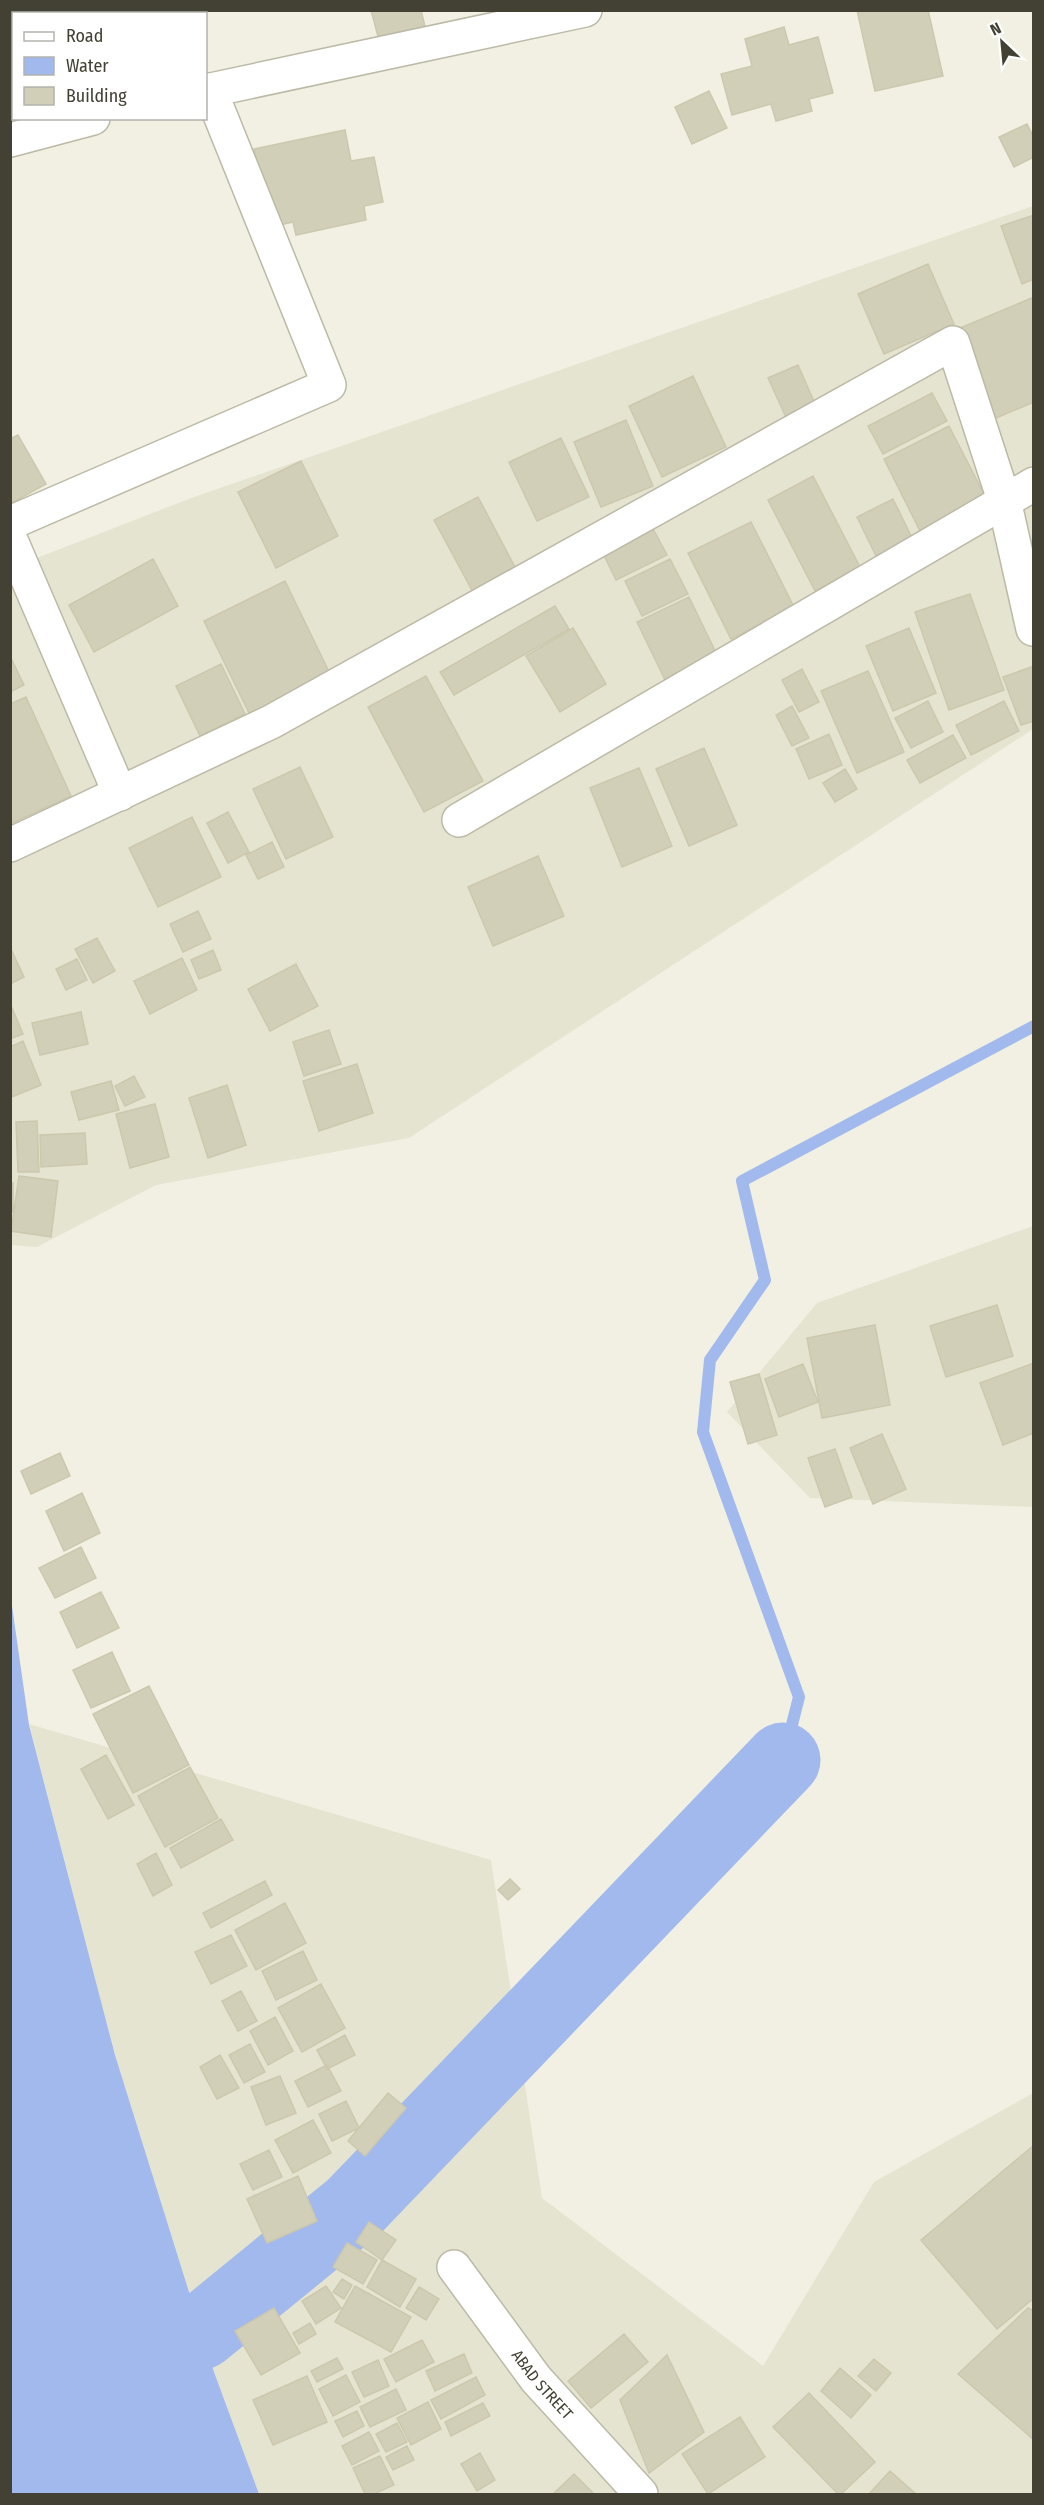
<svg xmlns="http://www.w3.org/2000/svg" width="1044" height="2505" viewBox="0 0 1044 2505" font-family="'Fira Sans Condensed',sans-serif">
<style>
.residential{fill:#e5e4d1}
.water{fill:#a1b9ec}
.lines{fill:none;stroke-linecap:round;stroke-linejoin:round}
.stream{stroke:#a1b9ec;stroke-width:12}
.river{stroke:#a1b9ec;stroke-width:75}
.building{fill:#d2cfb9;stroke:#ccc8ad;stroke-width:1.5}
.minor-casing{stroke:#bcbaa6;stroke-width:36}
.minor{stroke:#fff;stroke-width:33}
.labels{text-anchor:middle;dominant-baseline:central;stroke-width:5;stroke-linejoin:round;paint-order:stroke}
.street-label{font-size:16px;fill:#424134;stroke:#fff}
</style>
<rect width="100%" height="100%" fill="#f1f0e3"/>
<!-- residential -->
<path class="residential" d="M1033,206v523l-624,409 -253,47 -119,62 -26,-2v-677l183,-71z
M1033,1226v281l-223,-9 -83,-86 90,-109z
M29,1724l462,136 51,338 221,168 111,-184 159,-89v401h-774l-45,-122 -99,-317z"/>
<!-- water -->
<path class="water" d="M10,1592l19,133 86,330 99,317 45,122h-248z"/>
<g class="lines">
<!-- stream -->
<path class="stream" d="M783,1760l16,-63 -96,-265 7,-72 55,-80 -23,-99 292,-155"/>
<!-- river -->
<path class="river" d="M201,2332l153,-125 429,-447"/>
</g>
<!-- building -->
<path class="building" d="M10,10l5,4 -1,23 -4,1z
M43,10h38l1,4h-37z
M90,10h46l-6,4h-38z
M371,10h50l5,21 -46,13z
M857,10h71l15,66 -68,15z
M784,27l5,18 29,-8 15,56 -24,6 3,12 -36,10 -5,-17 -39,11 -11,-41 31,-8 -7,-27z
M10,67h4l-2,50 -2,-8z
M709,91l18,37 -35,16 -17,-37z
M1027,124l7,14v19l-20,10 -15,-30z
M345,130l6,31 23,-4 9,45 -19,4 2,14 -70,15 -3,-13 -23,5 -16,-78z
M1034,215v64l-12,5 -21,-58z
M928,264l26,60 -70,30 -26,-60z
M1034,297v105l-38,16 -38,-89z
M798,365l22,50 -29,13 -23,-50z
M693,376l33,71 -64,30 -33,-71z
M932,393l15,28 -64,33 -15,-28z
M626,420l27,66 -52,21 -27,-65z
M949,426l37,72 -66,33 -36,-72z
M18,435l28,49 -36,20v-65z
M561,438l28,59 -52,24 -28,-59z
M301,461l37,75 -62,32 -38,-76z
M813,476l47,91 -45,24 -47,-91z
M478,497l38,72 -43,23 -39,-72z
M893,499l22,45 -36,18 -22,-45z
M751,522l43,85 -63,32 -43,-86z
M650,523l17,32 -51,25 -16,-33z
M153,559l25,47 -84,46 -25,-47z
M670,559l18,35 -46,22 -17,-35z
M285,581l47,97 -81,39 -47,-96z
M970,594l34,96 -55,20 -34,-98z
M689,597l31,64 -52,25 -31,-64z
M555,606l14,23 -115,66 -14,-23z
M573,628l33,56 -46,28 -34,-56z
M909,628l27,65 -43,18 -27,-65z
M10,656l14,29 -14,7z
M221,664l24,50 -45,22 -24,-50z
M1034,666v55l-13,4 -18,-48z
M802,669l17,33 -20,10 -17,-32z
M868,671l36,81 -47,21 -36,-82z
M426,676l57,105 -59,31 -56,-105z
M26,697l45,99 -61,28v-120z
M928,701l15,31 -32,16 -16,-30z
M1004,701l15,30 -48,24 -15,-30z
M792,706l17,32 -17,8 -16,-31z
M829,734l13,31 -33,14 -13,-30z
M953,735l13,23 -46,25 -13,-23z
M704,748l33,77 -48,21 -33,-77z
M300,767l33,70 -47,22 -33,-70z
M639,768l33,78 -50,21 -32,-79z
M845,769l12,20 -22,13 -12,-19z
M228,812l21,40 -21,11 -21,-40z
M192,817l29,60 -63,30 -29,-59z
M272,842l12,25 -26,12 -12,-24z
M538,856l26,60 -71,30 -25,-59z
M198,911l13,28 -28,13 -13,-28z
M97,938l18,33 -22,12 -18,-34z
M10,947l14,30 -14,7z
M213,950l8,20 -22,9 -8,-19z
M182,958l15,32 -47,24 -16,-33z
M77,959l10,21 -21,10 -10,-21z
M296,964l22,42 -48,25 -22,-42z
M10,1003l13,31 -13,5z
M81,1012l7,32 -48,11 -8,-32z
M329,1030l12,34 -37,12 -11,-34z
M23,1041l18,44 -29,12 -2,-50z
M357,1064l16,49 -54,18 -16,-50z
M134,1076l11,21 -20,9 -10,-20z
M111,1081l8,29 -40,10 -8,-28z
M227,1085l19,60 -38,13 -19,-60z
M155,1104l14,53 -39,11 -14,-54z
M37,1121l2,51h-21l-2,-50z
M85,1133l2,31 -46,3 -1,-32z
M19,1176l39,5 -7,56 -40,-6z
M10,1183h3v29h-3z
M997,1305l16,51 -67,21 -16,-51z
M875,1325l15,80 -68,13 -15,-80z
M1034,1363v70l-31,12 -23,-62z
M803,1364l15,38 -39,15 -14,-38z
M759,1374l18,61 -29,9 -18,-62z
M882,1434l24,55 -33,15 -23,-56z
M835,1449l17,48 -27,10 -17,-49z
M60,1453l10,23 -39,18 -10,-23z
M82,1493l18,40 -36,18 -18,-40z
M81,1547l15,31 -41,20 -16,-30z
M101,1592l18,36 -42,20 -17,-36z
M112,1652l18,39 -39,17 -18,-38z
M149,1686l40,79 -56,28 -40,-79z
M106,1755l28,50 -26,14 -27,-50z
M190,1767l28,51 -53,29 -27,-51z
M221,1819l12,21 -52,28 -11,-20z
M156,1853l16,32 -19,11 -16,-32z
M510,1879l10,10 -12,11 -10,-10z
M265,1881l7,14 -61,33 -8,-15z
M285,1903l21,40 -50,27 -21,-40z
M231,1935l16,31 -36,18 -16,-32z
M303,1951l14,29 -41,20 -14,-29z
M321,1984l24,44 -43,24 -24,-44z
M241,1991l16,30 -19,10 -16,-30z
M275,2017l18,34 -25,14 -18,-34z
M345,2035l10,20 -28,14 -10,-19z
M250,2044l15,28 -21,11 -15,-28z
M220,2055l19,33 -22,11 -17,-32z
M327,2065l14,26 -33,16 -13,-26z
M280,2076l16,37 -30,12 -15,-38z
M388,2093l18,15 -41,48 -17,-15z
M346,2101l13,27 -27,13 -13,-27z
M313,2120l18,33 -38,20 -18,-33z
M1034,2145v153l-37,31 -76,-89z
M269,2150l13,27 -29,13 -13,-26z
M298,2176l19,45 -50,22 -20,-44z
M369,2222l27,18 -14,20 -26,-18z
M347,2243l30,17 -14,24 -30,-17z
M382,2260l34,19 -16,28 -33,-20z
M342,2279l10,6 -8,14 -11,-7z
M326,2286l15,22 -25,16 -14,-23z
M355,2286l56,31 -20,35 -56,-30z
M419,2287l20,12 -13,21 -20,-12z
M274,2308l26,45 -39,22 -26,-44z
M1028,2308l6,3v129l-76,-66z
M310,2323l6,11 -17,10 -6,-11z
M624,2334l24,28 -57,46 -23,-27z
M422,2340l12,22 -38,20 -12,-23z
M464,2354l8,19 -37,18 -9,-20z
M667,2355l37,77 -55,41 -29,-73z
M337,2358l6,11 -26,13 -6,-11z
M874,2359l17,14 -15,18 -18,-15z
M378,2360l11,26 -25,11 -12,-25z
M840,2368l31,27 -20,23 -30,-27z
M346,2375l14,27 -27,14 -14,-27z
M307,2376l20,46 -54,23 -20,-45z
M476,2377l9,18 -44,24 -10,-19z
M396,2389l10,21 -36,17 -10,-20z
M809,2393l66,69 -34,32h-3l-65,-67z
M428,2402l13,27 -30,16 -14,-27z
M483,2403l7,13 -39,20 -6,-14z
M357,2411l7,15 -21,11 -8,-16z
M740,2417l25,40 -57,37 -26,-40z
M397,2423l10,19 -21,10 -10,-18z
M369,2432l10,19 -27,14 -10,-19z
M407,2446l7,14 -21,10 -7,-13z
M480,2453l15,27 -18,11 -16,-27z
M380,2456l14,29 -20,9h-9l-12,-26z
M890,2471l26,23h-47z
M574,2474l20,20h-41z"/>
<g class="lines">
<!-- minor casing -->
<g class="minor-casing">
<g id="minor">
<path d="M206,91l379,-81"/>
<path d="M10,140l83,-22"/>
<path d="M10,523l319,-138 -119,-295"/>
<path d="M10,538l110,256"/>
<path d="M459,820l575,-336"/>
<path d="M10,845l261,-123 682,-379 51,157 29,129"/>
<path id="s1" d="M454,2267l82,112 105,115"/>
</g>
</g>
<!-- minor -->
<use href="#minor" class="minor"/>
</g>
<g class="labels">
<!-- street labels -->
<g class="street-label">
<text stroke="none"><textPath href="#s1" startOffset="147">ABAD STREET</textPath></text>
</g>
</g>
<!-- border -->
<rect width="1044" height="2505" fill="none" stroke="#424134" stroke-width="24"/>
<!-- legend -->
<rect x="12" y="12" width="195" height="108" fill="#ffffff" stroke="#b3b3ae" stroke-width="1.5"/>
<rect x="24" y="32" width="30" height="9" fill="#ffffff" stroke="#b3b3ae" stroke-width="1.5"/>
<text x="66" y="42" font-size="18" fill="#424134">Road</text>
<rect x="24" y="57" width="30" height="18" fill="#a1b9ec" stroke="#b3b3ae" stroke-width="1.5"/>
<text x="66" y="72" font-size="18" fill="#424134">Water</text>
<rect x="24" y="87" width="30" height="18" fill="#d2cfb9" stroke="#b3b3ae" stroke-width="1.5"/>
<text x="66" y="102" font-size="18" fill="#424134">Building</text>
<!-- north arrow -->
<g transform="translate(1002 42) rotate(334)" stroke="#ffffff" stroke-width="4.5" paint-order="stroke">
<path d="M0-4.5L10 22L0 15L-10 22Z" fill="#424134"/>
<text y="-9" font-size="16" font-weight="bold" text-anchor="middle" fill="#424134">N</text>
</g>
</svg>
